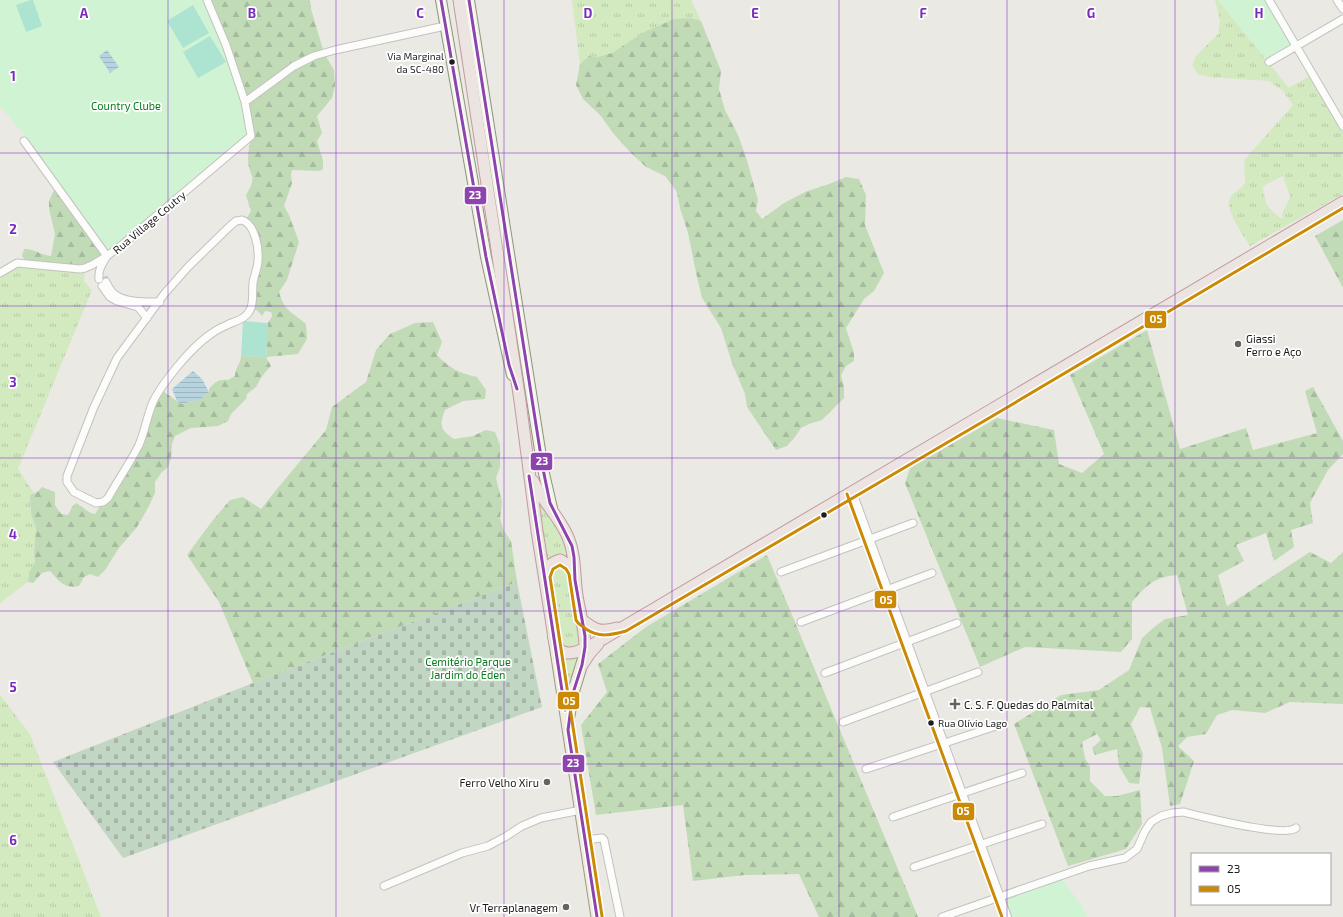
<svg xmlns="http://www.w3.org/2000/svg" width="1343" height="917" viewBox="0 0 1343 917" font-family="'Exo 2',sans-serif">
<style>
.grass{fill:url(#grass-tufts);fill-rule:evenodd}
.forest{fill:url(#forest-firs)}
.cemetery{fill:url(#cemetery-stones)}
.park{fill:#d0f3d3}
.pitch{fill:#ade4d1}
.water{fill:url(#water-rules)}
.lines{fill:none;stroke-linecap:round;stroke-linejoin:round}
.minor-tunnel{stroke:#c2c0bc;stroke-width:7;stroke-dasharray:7 3.5;stroke-linecap:butt}
.minor-casing{stroke:#c3c2c0;stroke-width:9}
.tertiary-casing{stroke:#c3c2c0;stroke-width:10}
.secondary-casing{stroke:#91947c;stroke-width:12}
.primary-casing{stroke:#a09981;stroke-width:13}
.trunk-casing{stroke:#c19ba2;stroke-width:13}
.minor{stroke:#fcfcfb;stroke-width:7}
.tertiary{stroke:#fcfcfb;stroke-width:8}
.secondary{stroke:#f1f2e8;stroke-width:10}
.primary{stroke:#f0ece2;stroke-width:11}
.trunk{stroke:#ece4e0;stroke-width:11}
.bus-1-casing{stroke:#fff;stroke-width:6}
.bus-2-casing{stroke:#fff;stroke-width:6}
.bus-1{stroke:#8e44ad;stroke-width:3}
.bus-2{stroke:#cb8a06;stroke-width:3}
.grid{fill:none;stroke:#7b2cbf;stroke-width:1;stroke-opacity:0.55}
.bus-dot{fill:#1c1c1c;stroke:#fff;stroke-width:1.5}
.poi-dot{fill:#646462;stroke:#fff;stroke-width:1.5}
.labels{text-anchor:middle;dominant-baseline:central;stroke-width:3.5;stroke-linejoin:round;paint-order:stroke}
.bus-label{font-size:10px;fill:#1c1c1c;stroke:#fff;text-anchor:end}
.park-label{font-size:11px;fill:#077c1c;stroke:#fff}
.street-label{font-size:11px;fill:#1c1c1c;stroke:#fff}
.poi-label{font-size:11px;fill:#1c1c1c;stroke:#fff;text-anchor:start}
.grid-label{font-size:13px;text-anchor:middle;font-weight:bold;fill:#7b2cbf;stroke:#fff;stroke-width:3.5;stroke-linejoin:round;paint-order:stroke}
.line-badge{stroke:#fff;stroke-width:1.5}
.badge-label{font-size:11px;text-anchor:middle;font-weight:bold;fill:#fff}
</style>
<defs>
<pattern id="grass-tufts" width="24" height="20" patternUnits="userSpaceOnUse"><rect width="24" height="20" fill="#d3eac1"/><path d="M3 7l-1-3M5 7V3M7 7l1-3M15 17l-1-3M17 17v-4M19 17l1-3" fill="none" stroke="#b5c8a5"/></pattern>
<pattern id="forest-firs" width="22" height="20" patternUnits="userSpaceOnUse"><rect width="22" height="20" fill="#c1dbb7"/><path d="M5 1l3.5 6h-7zM16 11l3.5 6h-7z" fill="#a5bb9d"/></pattern>
<pattern id="cemetery-stones" width="16" height="16" patternUnits="userSpaceOnUse"><rect width="16" height="16" fill="#c2d6c4"/><path d="M2 7V4a2 2 0 0 1 4 0v3zM10 15v-3a2 2 0 0 1 4 0v3z" fill="#a6b7a8"/></pattern>
<pattern id="water-rules" width="6" height="5" patternUnits="userSpaceOnUse"><rect width="6" height="5" fill="#b6d3df"/><path d="M0 2.5h6" fill="none" stroke="#9cb5bf"/></pattern>
</defs>
<rect width="100%" height="100%" fill="#ebe9e4"/>
<!-- grass -->
<path class="grass" d="M572,0h119l10,21 -10,-3 -68,28 -11,7 -15,4 -8,-1 -9,8z
M1215,0h3l71,88 20,-12 34,56v62l-93,52c-7,-11 -25,-35 -20,-48 3,-7 12,-8 15,-16 1,-4 -1,-9 -1,-13 0,-3 0,-6 1,-10l48,-54 -10,-14 -14,-10 -60,-4 -11,-3 -6,-8 4,-10 22,-22 2,-13zM1283,176l7,20 -3,8 -4,7 -1,8c-15,-12 -17,-14 -19,-33z
M17,263l68,5 -1,13 8,9 -74,179 16,24 -4,2 1,19 5,14 -2,25 1,9 -6,10 -1,10 -28,21v-330z
M537,498l22,27 14,35 -11,-3 -15,3z
M556,565l9,1 8,16 7,61 -7,6 -8,-1 -5,-5 -11,-69z
M581,653l-12,41 -7,-34z
M0,695l30,39 71,183h-101z"/>
<!-- forest -->
<path class="forest" d="M207,0h103l1,9 13,44 10,17 1,15 -3,13 -15,18 5,17 -5,8 6,20v8l-3,2 -28,-1 -1,5 1,8 -8,23 5,9 10,27 -12,38 -8,12c5,19 13,20 27,32l1,15 -9,15 -32,3 5,9 -9,10 -6,11 -9,7 -1,5 -15,15 -3,7 -10,5 -27,2 -16,8 -3,8 -1,14 -3,9 -7,6 -6,9v11l-6,13 -12,21 -18,21 -14,22 -7,7 -8,-3 -6,3 -5,9c-15,3 -20,-5 -29,-15l-8,2 -9,10 -5,-1 1,-10 6,-10 -1,-9 2,-25 -5,-14 -1,-19 7,-3 5,-5 13,5v13l6,9 7,1 4,-8 4,-4c8,4 10,9 19,11l43,-68 22,-57 21,15c12,-2 19,-4 28,-12v-3c6,-7 10,-10 19,-9l7,-4c0,-9 6,-12 6,-20l25,1c1,-9 0,-26 2,-34 2,-5 6,-6 3,-11l-6,-1 -3,5 -4,-5 -7,-3 7,-61 -13,-26 6,-10 -5,-16c13,-21 2,-18 2,-37 0,-7 2,-15 3,-22z
M691,18l10,3 20,50 -2,18 6,21 13,25 8,22 12,43 -2,11 6,8 22,-16 21,-11 24,-8 17,-7 13,2 7,16 -1,30 19,48 -10,18 -10,8 -18,29 8,25v8l-8,5 -5,9 3,13v10l-22,22 -13,4 -8,4 -6,9 -8,9 -11,4 -29,-43 -2,-13 -13,-31 -11,-35 -19,-30 -5,-21 -9,-44 -8,-25 -3,-16 -12,-16 -19,-9 -16,-15 -17,-19 -12,-17 -18,-17 -7,-14 4,-21 9,-8 8,1 15,-4 32,-21 30,-13z
M58,188l49,68 -22,12 -57,-4 -6,-8 2,-7c9,-1 17,6 27,7l4,-22 -6,-25v-8l4,-9z
M1343,220v68l-28,-52z
M433,322l9,20 -5,13c12,13 22,18 40,22l9,13 -1,9 -22,2 -18,9c-6,15 -5,20 9,29l19,-3 13,-6 9,2 5,13v22l-4,11 6,24 -2,17 4,12 7,10 6,41 -264,101 -34,-81 -32,-47 26,-35 17,-20 13,-3 18,12 16,-20 49,-59 6,-23 34,-25 10,-32 14,-16 25,-11z
M1147,330l33,119 66,-21 7,22 64,-17 -12,-42 8,-4 30,54v13l-15,16 -18,33 3,20 -22,7 3,17 -20,14 -8,-28 -30,12 8,16 -26,14 9,31 83,-54 21,11 12,-11v152l-53,-2 -25,11 -33,-3 -15,5 -11,19 -19,3 -9,9 16,15 -14,43 -10,2 -8,-58 -12,-40 -10,-1 -9,17 12,30 -4,30 -10,-1 -10,-17 -2,-17 -22,6 -3,-7 9,-8 -4,-6 -15,8 3,16 5,9v14l15,15h12l23,-6 2,34 -16,25 -58,17 -54,-142 47,-29 38,-5 30,-20 13,-32 11,-10 12,-9 23,-4 -11,-40c-23,2 -30,10 -45,27v37l-11,13 -96,-5 -45,20 -75,-184 5,-15 87,-50 57,12 5,34 23,9 22,-19 -34,-79z
M767,555l151,362h-99l-20,-43 -54,1 -52,6 -10,-76 -87,10 -15,-90 26,-33 -9,-28 48,-37z"/>
<!-- cemetery -->
<path class="cemetery" d="M517,582l25,125 -419,151 -70,-96 200,-79z"/>
<!-- park -->
<path class="park" d="M0,0h207l19,45 25,88 -144,123 -83,-115 3,-3 -27,-32z
M1218,0h47l26,45 -25,14z
M1062,879l20,27 5,11h-76l-6,-18z"/>
<!-- pitch -->
<path class="pitch" d="M31,0h2l9,26 -16,6 -10,-27z
M193,5l16,28 -26,15 -16,-27z
M210,36l16,26 -28,16 -15,-26z
M243,321l25,2 -2,34 -25,-1z"/>
<!-- water -->
<path class="water" d="M107,50l12,17 -9,6 -11,-17z
M193,371l9,8 7,13 -10,8 -18,4 -4,-3 -5,-12z"/>
<g class="lines">
<!-- minor-tunnel -->
<path class="minor-tunnel" d="M104,277l2,5"/>
<!-- minor casing -->
<g class="minor-casing">
<path id="minor" d="M1269,0l74,126
M1337,0l6,9
M1269,62l74,-43
M245,102l49,-36 20,-10 21,-6 110,-24
M24,141l83,115c-5,8 -9,14 -8,23
M242,220c13,4 17,28 16,40 0,8 -4,15 -5,23 -1,9 1,20 -3,27 -4,9 -15,11 -23,15 -20,8 -36,25 -50,42 -9,11 -18,22 -24,35 -6,14 -8,29 -14,43 -9,18 -21,35 -31,53l-5,4 -7,1 -22,-11 -7,-10v-6l27,-69 23,-49 48,-65 23,-26 41,-40 7,-6z
M0,273l17,-10 63,6 5,-1 7,-3 15,-9 16,-12 128,-108 -6,-34 -19,-57 -19,-45
M106,282c2,4 4,8 7,11 11,10 33,9 47,9
M102,286l8,11 7,4 21,6 9,11
M781,572l132,-49
M801,622l131,-49
M825,673l132,-50
M843,722l135,-50
M866,769l133,-44
M893,817l129,-44
M585,840l17,-2 2,2 16,77
M914,867l128,-43
M384,886l78,-33 26,-7 17,-9 17,-11 19,-8 40,-8
M942,917l147,-51 36,-8 12,-9 8,-18 6,-9 10,-6 11,-3 11,-1c18,4 101,26 113,16"/>
</g>
<!-- tertiary casing -->
<g class="tertiary-casing">
<path id="tertiary" d="M852,492l155,425"/>
</g>
<!-- secondary casing -->
<g class="secondary-casing">
<path id="secondary" d="M441,0l45,257 26,118
M469,0l74,469 9,39"/>
</g>
<!-- primary casing -->
<g class="primary-casing">
<path id="primary" d="M555,644l42,273
M569,716l4,-23 11,-36"/>
</g>
<!-- trunk casing -->
<g class="trunk-casing">
<path id="trunk" d="M459,0l61,401 17,130 16,100c0,4 1,9 2,12 9,22 35,2 48,-4l740,-437
M533,481c9,20 25,34 34,54 9,19 7,41 10,61 3,17 8,34 8,51
M545,577c2,-10 5,-14 15,-17l10,6 4,10
M581,619c14,11 18,14 36,9
M582,665l8,-12 8,-9"/>
</g>
<!-- minor -->
<use href="#minor" class="minor"/>
<!-- tertiary -->
<use href="#tertiary" class="tertiary"/>
<!-- secondary -->
<use href="#secondary" class="secondary"/>
<!-- primary -->
<use href="#primary" class="primary"/>
<!-- trunk -->
<use href="#trunk" class="trunk"/>
<!-- bus-1 casing -->
<g class="bus-1-casing">
<path id="bus-1" d="M441,0l45,257 23,108 8,24
M469,0l74,469 7,34 22,43 2,11 1,23 10,56v11l-3,18 -9,28 -5,37 29,187
M529,476l36,234"/>
</g>
<!-- bus-2 casing -->
<g class="bus-2-casing">
<path id="bus-2" d="M847,494l155,423
M602,916l-52,-339 3,-8 7,-4 6,4 3,5 7,46c2,4 6,6 10,9 13,9 25,6 40,2l375,-220 342,-203"/>
</g>
<!-- bus-1 -->
<use href="#bus-1" class="bus-1"/>
<!-- bus-2 -->
<use href="#bus-2" class="bus-2"/>
</g>
<!-- grid -->
<path class="grid" d="M168,0v917M336,0v917M504,0v917M672,0v917M839,0v917M1007,0v917M1175,0v917M0,153h1343M0,306h1343M0,458h1343M0,611h1343M0,764h1343"/>
<!-- markers -->
<g class="bus-dot">
<circle cx="452" cy="62" r="3.5"/>
<circle cx="824" cy="515" r="3.5"/>
<circle cx="931" cy="723" r="3.5"/>
</g>
<g class="poi-dot">
<circle cx="1238" cy="344" r="4"/>
<path d="M953 698h4v4h4v4h-4v4h-4v-4h-4v-4h4z"/>
<circle cx="547" cy="782" r="4"/>
<circle cx="566" cy="907" r="4"/>
</g>
<g class="labels">
<!-- bus labels -->
<g class="bus-label">
<text x="444" y="56">Via Marginal<tspan x="444" dy="13">da SC-480</tspan></text>
<text x="938" y="723" text-anchor="start">Rua Olívio Lago</text>
</g>
<!-- park labels -->
<g class="park-label">
<text x="126" y="105">Country Clube</text>
<text x="468" y="661">Cemitério Parque<tspan x="468" dy="13">Jardim do Éden</tspan></text>
</g>
<!-- street labels -->
<g class="street-label">
<text transform="translate(149 222) rotate(-40)">Rua Village Coutry</text>
</g>
<!-- poi labels -->
<g class="poi-label">
<text x="1246" y="338">Giassi<tspan x="1246" dy="13">Ferro e Aço</tspan></text>
<text x="964" y="704">C. S. F. Quedas do Palmital</text>
<text x="539" y="782" text-anchor="end">Ferro Velho Xiru</text>
<text x="558" y="907" text-anchor="end">Vr Terraplanagem</text>
</g>
</g>
<g class="grid-label">
<text x="84" y="18">A</text>
<text x="252" y="18">B</text>
<text x="420" y="18">C</text>
<text x="588" y="18">D</text>
<text x="755" y="18">E</text>
<text x="923" y="18">F</text>
<text x="1091" y="18">G</text>
<text x="1259" y="18">H</text>
<text x="13" y="81">1</text>
<text x="13" y="234">2</text>
<text x="13" y="387">3</text>
<text x="13" y="539">4</text>
<text x="13" y="692">5</text>
<text x="13" y="845">6</text>
</g>
<g class="line-badge">
<rect x="464" y="186" width="23" height="19" rx="4" fill="#8e44ad"/>
<rect x="1144" y="310" width="23" height="19" rx="4" fill="#cb8a06"/>
<rect x="530" y="452" width="23" height="19" rx="4" fill="#8e44ad"/>
<rect x="874" y="590" width="23" height="19" rx="4" fill="#cb8a06"/>
<rect x="557" y="691" width="23" height="19" rx="4" fill="#cb8a06"/>
<rect x="562" y="754" width="23" height="19" rx="4" fill="#8e44ad"/>
<rect x="952" y="802" width="23" height="19" rx="4" fill="#cb8a06"/>
</g>
<g class="badge-label">
<text x="475" y="199">23</text>
<text x="1156" y="323">05</text>
<text x="542" y="465">23</text>
<text x="886" y="604">05</text>
<text x="569" y="705">05</text>
<text x="573" y="767">23</text>
<text x="963" y="815">05</text>
</g>
<!-- legend -->
<rect x="1191" y="853" width="140" height="52" fill="#ffffff" stroke="#a4a4a4"/>
<rect x="1199" y="866" width="20" height="6" fill="#8e44ad" stroke="#a4a4a4"/>
<text x="1227" y="873" font-size="12" fill="#1c1c1c">23</text>
<rect x="1199" y="886" width="20" height="6" fill="#cb8a06" stroke="#a4a4a4"/>
<text x="1227" y="893" font-size="12" fill="#1c1c1c">05</text>
</svg>
